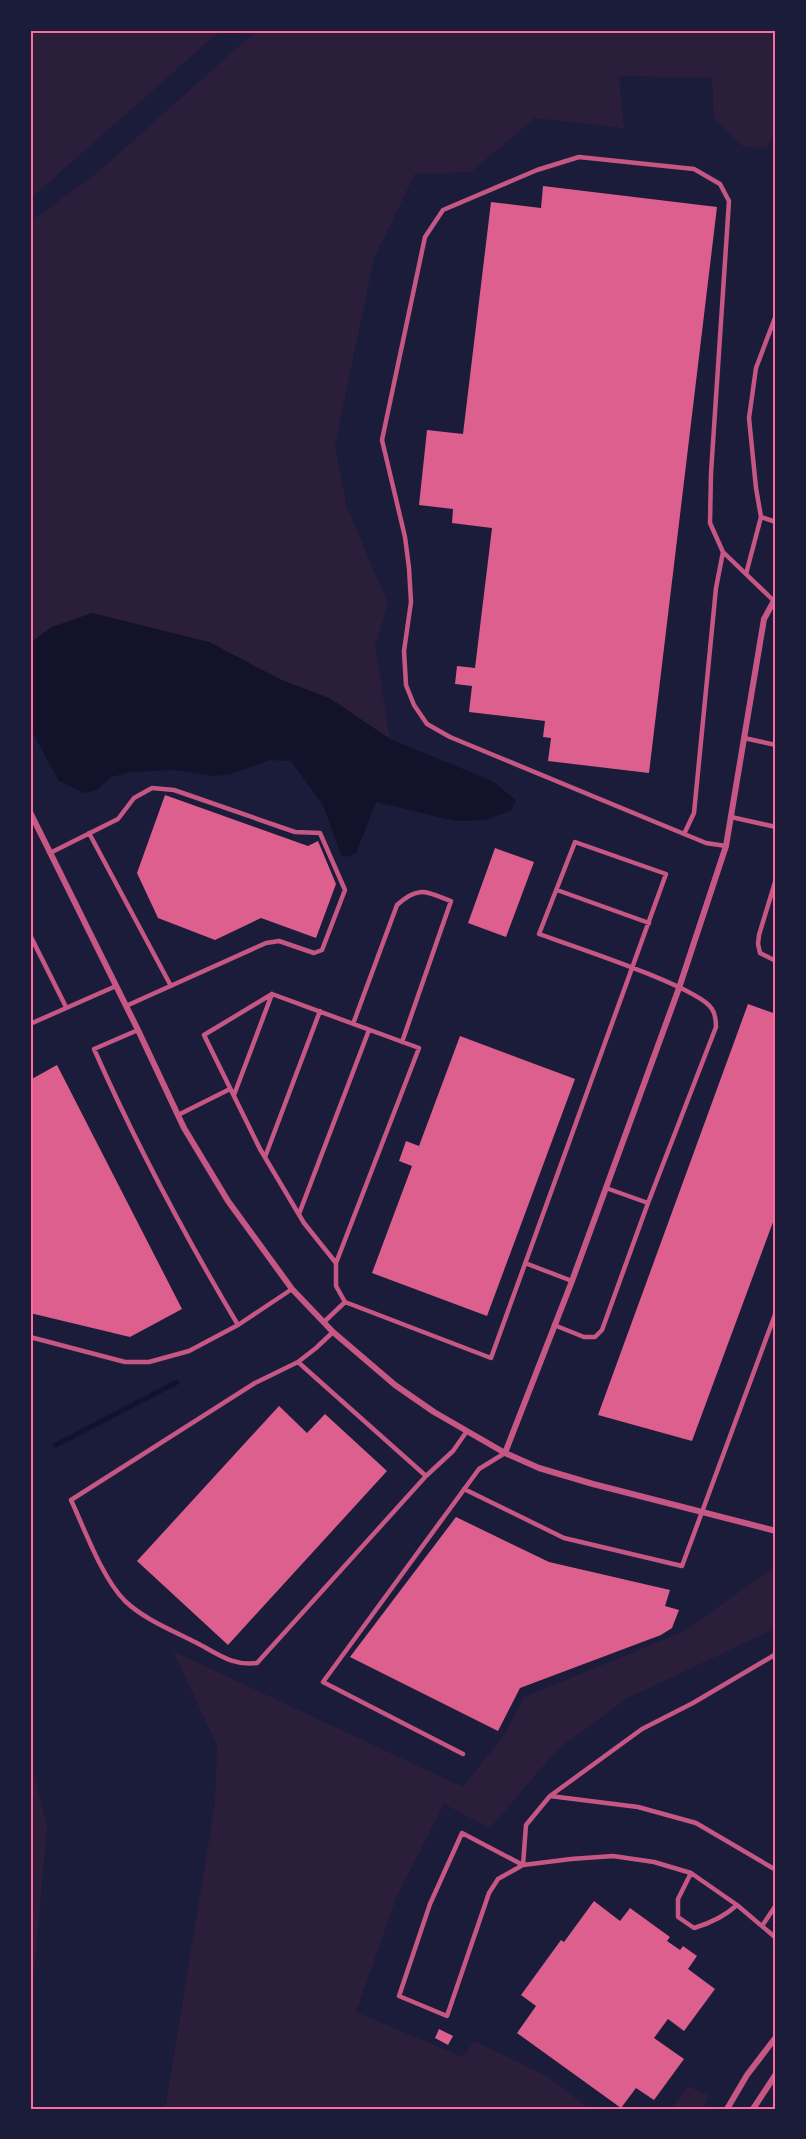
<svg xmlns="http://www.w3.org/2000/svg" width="806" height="2139" viewBox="0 0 806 2139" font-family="Inter,sans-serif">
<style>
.green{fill:#2a1e3b}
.water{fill:#12122b}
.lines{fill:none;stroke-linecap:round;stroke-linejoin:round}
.stream{stroke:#12122b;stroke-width:5}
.building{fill:#dd5f8e}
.service{stroke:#c65784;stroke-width:4.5}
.minor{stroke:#c65784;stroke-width:6}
.neatline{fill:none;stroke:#ff6b9d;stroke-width:2}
</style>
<rect width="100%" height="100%" fill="#1b1b3a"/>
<!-- green -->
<path class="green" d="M30,30h191l-191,169z
M257,30h519v101l-10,18 -23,-3 -29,-27 -2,-41 -93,-2 5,52 -89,-10 -64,54 -56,2 -41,84 -39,188 12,61 41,97 -13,42 15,93 -59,-40 -49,-19 -230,-53 -22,16v-421l68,-50z
M776,1565v63l-150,71 -68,50 -68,79 -46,-24 -48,94 -40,114 107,45 11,-16 73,35 43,33h-425l50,-306 2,-58 -44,-94 290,136 41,-52 20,-38 161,-66z
M30,1760l17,65 -17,198z
M688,2086l21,10 -5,13h-33z"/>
<!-- water -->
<path class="water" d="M92,613l117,29 73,38 49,19 59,40 102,42 24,19 -5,10 -25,10 -31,1 -79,-19 -20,51 -9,4 -6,-2 -18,-50 -32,-44 -21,-1 -39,14 -18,2 -39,-6 -43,2 -20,5 -14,13 -12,3 -26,-12 -29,-53v-85l22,-16z"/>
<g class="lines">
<!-- stream -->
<path class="stream" d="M56,1445l121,-63"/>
</g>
<!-- building -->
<path class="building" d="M543,186l174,21 -68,566 -101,-12 3,-23 -8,-1 2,-16 -76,-9 3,-26 -17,-2 2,-18 18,2 17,-140 -40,-5 1,-14 -34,-4 8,-75 36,4 28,-232 50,6z
M165,795l143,51 10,-5 18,43 -20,54 -55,-20 -46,22 -57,-22 -21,-45z
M495,848l39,14 -28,75 -38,-14z
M748,1004l28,10v200l-84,227 -94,-26z
M460,1036l115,43 -88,237 -115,-43 40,-107 -13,-5 7,-20 13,5z
M57,1065l125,244 -52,28 -100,-24v-233z
M279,1406l28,27 18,-19 62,57 -159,174 -91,-84z
M456,1517l93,45 121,28 -5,16 14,4 -7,18 -11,7 -141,53 -22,43 -148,-74z
M594,1901l26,20 10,-13 40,29 -3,4 13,9 3,-4 14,10 -9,13 27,20 -31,42 -16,-12 -14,19 30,21 -30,41 -18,-12 -15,20 -104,-75 19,-27 -15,-11 40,-55 3,2z
M439,2029l14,7 -5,9 -13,-7z"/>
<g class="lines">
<!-- service -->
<path class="service" d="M761,517l15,5
M746,574l15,-57 -5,-29 -7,-70 7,-50 20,-53
M744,738l32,7
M731,817l45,10
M89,833l82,153
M684,834l10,-21 22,-225 7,-36
M726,846l-20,-3 -256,-106 -23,-13 -13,-19 -8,-20 -2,-34 7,-49 -2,-34 -4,-31 -23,-97 43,-203 18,-27 94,-40 42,-13 115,12 26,15 9,17 -18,272 -1,50 13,29 50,48
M50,853l68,-34 16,-21 18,-10 22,2 121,42 25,1 25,57 -23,60 -8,3 -35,-12 -13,2 -140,63
M776,879l-17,56 -1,9 2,9 16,8
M557,890l92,33
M30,935l36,72
M272,994l-68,41 56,114 44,74 32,40v23l9,16 146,56c58,-161 117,-323 175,-484l-91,-32 -36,92c30,11 160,53 173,75 4,6 4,12 4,18l-68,176
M272,994l147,54 -83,215
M30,1024l86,-38
M353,1024l44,-119c22,-20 29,-13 54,-4l-49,141
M138,1030l-44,19c42,95 91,187 144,276
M234,1095l38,-101
M178,1115l52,-26
M265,1157l55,-146
M299,1214l70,-184
M525,1263l47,18
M324,1322l21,-20
M554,1325l30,12h11l7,-7 46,-127 -42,-15
M333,1332l-17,16 -18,14 -43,21 -184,117c14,30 31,78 54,101 20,19 49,30 72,42 21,11 35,23 60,20l169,-187 27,-25 14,-20
M30,1337l95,25h24l40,-11 49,-26 54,-36
M298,1362l128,114
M464,1489l100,49 118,28 94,-254
M463,1754l-140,-72 156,-213 26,-16
M550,1796l92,-67 51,-26 83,-49
M776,1870l-80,-47 -58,-16 -88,-11 -24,29 -3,40 -61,-32 -32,71 -31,92 48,20 42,-123 9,-14 25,-14 48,-6 42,-3 41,6 37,11 -13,26v18l16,11c17,-5 30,-11 43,-23l39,33
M691,1873l46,32
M762,1926l14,-21"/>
<!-- minor -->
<path class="minor" d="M30,812l108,218 46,98 44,73 64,88 41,43 62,53 39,27 71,41 34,15 54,16 183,47
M505,1453l67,-172 107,-293 47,-142 38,-227 12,-22
M727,2109l20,-34 29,-38
M753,2109l23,-35"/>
</g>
<!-- border -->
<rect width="806" height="2139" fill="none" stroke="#1b1b3a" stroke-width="63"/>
<rect x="32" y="32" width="742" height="2076" class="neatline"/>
</svg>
